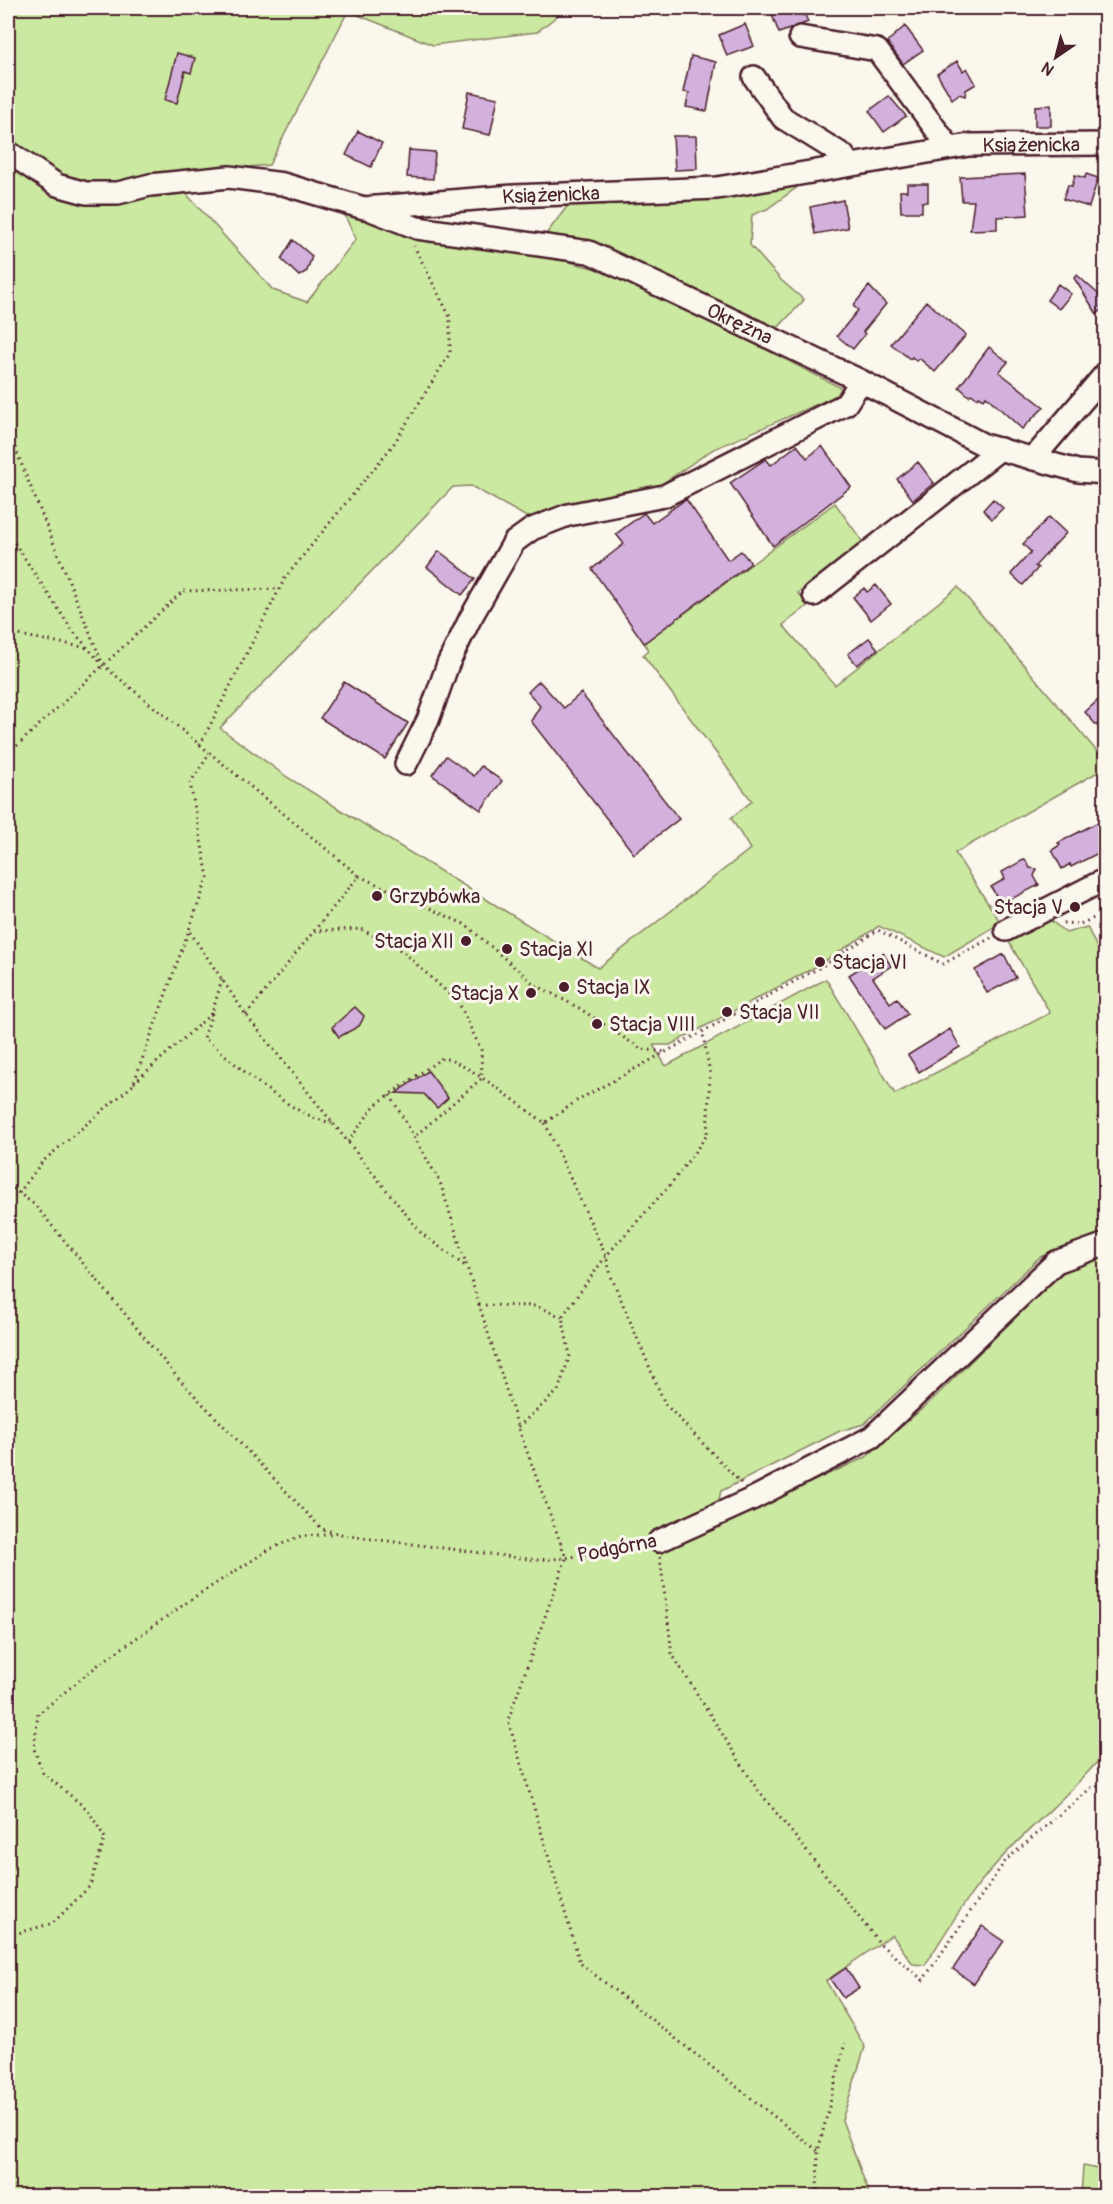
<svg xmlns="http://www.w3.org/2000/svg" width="1113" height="2204" viewBox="0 0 1113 2204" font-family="Pangolin,sans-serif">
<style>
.green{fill:#cbe9a0;stroke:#8a8466;stroke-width:1.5}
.building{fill:#d2b1dd;stroke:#4a1f2b;stroke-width:1.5}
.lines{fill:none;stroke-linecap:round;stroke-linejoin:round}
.minor-casing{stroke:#4a1f2b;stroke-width:26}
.path{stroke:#4a1f2b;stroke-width:3;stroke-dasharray:1.5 4.5;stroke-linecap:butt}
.minor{stroke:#fbf7ec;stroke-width:21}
.poi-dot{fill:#4a1f2b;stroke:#fbf7ec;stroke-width:2}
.labels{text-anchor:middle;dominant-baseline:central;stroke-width:6;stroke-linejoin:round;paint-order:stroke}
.street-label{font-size:20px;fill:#4a1f2b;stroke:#fbf7ec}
.poi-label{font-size:20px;fill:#4a1f2b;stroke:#fbf7ec;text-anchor:start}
</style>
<rect width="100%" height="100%" fill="#fbf7ec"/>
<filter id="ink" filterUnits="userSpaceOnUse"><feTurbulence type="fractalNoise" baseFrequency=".0167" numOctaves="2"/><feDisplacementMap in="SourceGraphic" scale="12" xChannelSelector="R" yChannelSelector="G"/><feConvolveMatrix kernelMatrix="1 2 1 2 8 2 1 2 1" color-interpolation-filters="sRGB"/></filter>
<g filter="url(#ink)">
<!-- green -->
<path class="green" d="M8,8h559l-30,24 -104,13 -85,-34 -79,154 -90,9 2,14 92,102 34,12 49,-63 -12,-25 103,28 92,12 81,21 227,116 -135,59 -59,40 -89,16 -32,14 -61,-34 -18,1 -233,241 67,49 311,191 152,-119 -19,-31 21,-17 -109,-146 6,-5 -5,-7 191,-140 30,42 -67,48 11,12 -26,20 52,60 123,-98 147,174v7l-150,85 46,70 -57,34 -65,-31 -62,40 -147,79h-17l13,21 160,-87 69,115 155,-81 -41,-71 40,-23 17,14 21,-6 18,37v270l-65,23 -176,167 -24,7 -119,60 -9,36 154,-70 64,-55 129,-128 46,-19v498c-33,40 -74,72 -109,111 -28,30 -49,67 -71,101l-12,-1 -21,-29 -66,46 39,66 -23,73 28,76h-862z
M813,176l-46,33 -15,6 -2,30 31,35 23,20 -32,34 -229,-96 26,-34z
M1105,2119v77h-24l2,-30 15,3z"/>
<!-- building -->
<path class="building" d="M789,8h13l6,14 -29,11 -7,-18z
M745,24l9,22 -27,10 -8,-21z
M905,26l18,24 -20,14 -16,-22z
M177,53l18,5 -4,15 -6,-2 -8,32 -12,-3z
M691,56l25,6 -9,49 -21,-4 3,-14 -6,-1z
M957,61l6,10 4,-3 9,16 -10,6 -1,6 -6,-2 -7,5 -15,-25z
M469,92l29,6 -8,37 -28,-6z
M889,96l17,20 -22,16 -15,-21z
M1051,105v21h-16v-20z
M358,131l24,12 -11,24 -25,-12z
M673,136h23l1,33 -22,1z
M409,150l26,2 -2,27 -26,-2z
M1025,174l3,41 -31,2v12l-27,1 4,-29h-12l-2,-24z
M1086,174l12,4 -9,29 -26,-8 5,-14 4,1 3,-11 10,3z
M907,184h21v18h-6v10h-21l-1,-21h7z
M843,200l5,28 -33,6 -5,-27z
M293,240l19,16 -5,15 -8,5 -18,-17z
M1077,275l29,26v5l-9,8 -23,-36z
M1058,284l13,10 -12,15 -12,-9z
M869,286l17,18 -23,28 2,2 -12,15 -16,-13 21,-26 -5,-4z
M926,301l40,34 -31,37 -16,-14 -3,3 -4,-4 -2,2 -19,-15z
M989,347l19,15 -9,10 45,35 -22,22 -36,-33 -2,3 -5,-3 -2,2 -6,-4 -2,2 -10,-9z
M797,445l10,13 15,-12 29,41 -78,59 -43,-63 36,-24 5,6z
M918,462l16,21 -21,17 -16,-21z
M686,499l42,61 13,-9 10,12 -107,80 -52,-74 32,-25 -8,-10 28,-21 8,10z
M993,499l10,9 -11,11 -9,-9z
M1049,517l17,16 -31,33 3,2 -15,17 -12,-11 20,-22 -8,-8z
M439,551l36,28 -13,16 -35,-28z
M876,585l15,19 -20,16 -18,-23 11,-9 3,4z
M869,638l9,11 -21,16 -9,-11z
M539,681l25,27 17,-15 98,126 -45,35 -103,-133 9,-15 -12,-14z
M344,682l64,41 -23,36 -65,-41z
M1106,693v25l-9,8 -12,-14z
M446,756l28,20 7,-10 21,15 -21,29 -49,-35z
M1106,818v31l-35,18 -1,-3 -8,5 -10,-19 8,-5 -2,-2z
M1025,859l5,9 7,1 -3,7 5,9 -38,19 -10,-17 14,-8 -3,-7z
M883,953l8,13 -18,12 17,25 7,-5 11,16 -23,15 -36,-54z
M1004,954l12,24 -29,15 -12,-23z
M355,1007l9,9 -2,5 -3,5 -20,11 -7,-10z
M950,1029l10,18 -41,25 -11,-17z
M428,1071l20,27 -11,10 -13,-14 -28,-1z
M982,1926l22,15 -30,43 -21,-15z
M846,1968l13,20 -16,10 -13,-19z"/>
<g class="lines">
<!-- minor casing -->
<g class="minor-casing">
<g id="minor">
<path d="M800,37l77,13 72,97"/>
<path d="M754,77l29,41 60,37 7,10"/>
<path id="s1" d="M8,152l49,33 29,8h32l32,-8 79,-8 54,7 81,24 149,-12 204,-8 252,-43 137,-1"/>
<path id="s2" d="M371,210l46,18 172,24 272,129 123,64 94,26 28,2"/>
<path d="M1033,459l73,-86"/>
<path d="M814,595l186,-146"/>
<path d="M406,764l22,-44 20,-56 22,-45 44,-77 18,-13 36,-14 96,-19 182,-92 15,-23"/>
<path d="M1006,930l100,-51"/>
<path d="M659,1541l95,-43 118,-61 184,-175 50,-18"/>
</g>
</g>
<!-- path -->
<path class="path" d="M8,431l95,234 256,211 -45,55
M8,533l64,97 29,33
M8,633l80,15
M200,745l85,-167 108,-133 57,-92v-36l-36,-71
M8,754l175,-163 96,-2
M359,876l107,49 68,59 45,24 62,41 25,3
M1063,923l17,1 14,-6
M190,932l56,83 175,218 44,33
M212,1013l-8,25c36,28 83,76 128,85
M246,1015l68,-84 47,-2 41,22 57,52 22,47 1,28 -68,59
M134,1083l78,-70 10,-33
M390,1095l50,87 78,245 48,131 76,-14
M545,1123l61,133 5,20 54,128 76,79
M348,1142l27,-37 67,-47c22,2 82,50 103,65l33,-23 248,-136 52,-34 65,34 48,-26
M8,1185l27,20 143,173 144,151 27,7 188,24 29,-2 -58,162 72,243 238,188
M19,1193l23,-31 91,-77 75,-208 -18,-94 20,-30
M479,1305l57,1 26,11
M518,1427l40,-36 12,-36 -8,-38 44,-61 65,-72 36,-49 3,-62 -7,-39
M660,1557l12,97 83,132 126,159 42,35 83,-120 85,-72 15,-4
M8,1936l45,-13 37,-37 15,-48 -17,-28 -45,-37 -9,-24 4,-35 60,-49 98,-69 74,-47 31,-13 34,-2
M817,2196l1,-45 27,-108"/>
<!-- minor -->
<use href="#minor" class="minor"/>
</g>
</g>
<!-- markers -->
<g class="poi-dot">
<circle cx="377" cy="896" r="6"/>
<circle cx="1075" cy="907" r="6"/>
<circle cx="466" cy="941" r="6"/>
<circle cx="507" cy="949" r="6"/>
<circle cx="820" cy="962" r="6"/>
<circle cx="564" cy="987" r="6"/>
<circle cx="531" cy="993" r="6"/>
<circle cx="727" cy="1012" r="6"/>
<circle cx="597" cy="1024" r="6"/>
</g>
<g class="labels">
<!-- street labels -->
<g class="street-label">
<text stroke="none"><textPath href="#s1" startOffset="1044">Książenicka</textPath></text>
<text stroke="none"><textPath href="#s1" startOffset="560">Książenicka</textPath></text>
<text stroke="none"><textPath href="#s2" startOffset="390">Okrężna</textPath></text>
<text transform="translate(617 1548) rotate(-11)">Podgórna</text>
</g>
<!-- poi labels -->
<g class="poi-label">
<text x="389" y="896">Grzybówka</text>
<text x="1063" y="907" text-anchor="end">Stacja V</text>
<text x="454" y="941" text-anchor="end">Stacja XII</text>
<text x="519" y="949">Stacja XI</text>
<text x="832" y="962">Stacja VI</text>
<text x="576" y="987">Stacja IX</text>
<text x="519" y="993" text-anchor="end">Stacja X</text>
<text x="739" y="1012">Stacja VII</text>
<text x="609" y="1024">Stacja VIII</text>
</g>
</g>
<!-- margin -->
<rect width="1113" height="2204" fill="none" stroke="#fbf7ec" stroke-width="30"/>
<rect x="15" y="15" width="1083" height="2174" fill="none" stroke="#4a1f2b" stroke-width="2" filter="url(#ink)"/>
<!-- north arrow -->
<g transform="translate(1056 57) rotate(215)" stroke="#fbf7ec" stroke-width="4.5" paint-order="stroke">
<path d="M0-4.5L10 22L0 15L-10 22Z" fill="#4a1f2b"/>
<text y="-9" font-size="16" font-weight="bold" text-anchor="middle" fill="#4a1f2b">N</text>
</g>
</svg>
